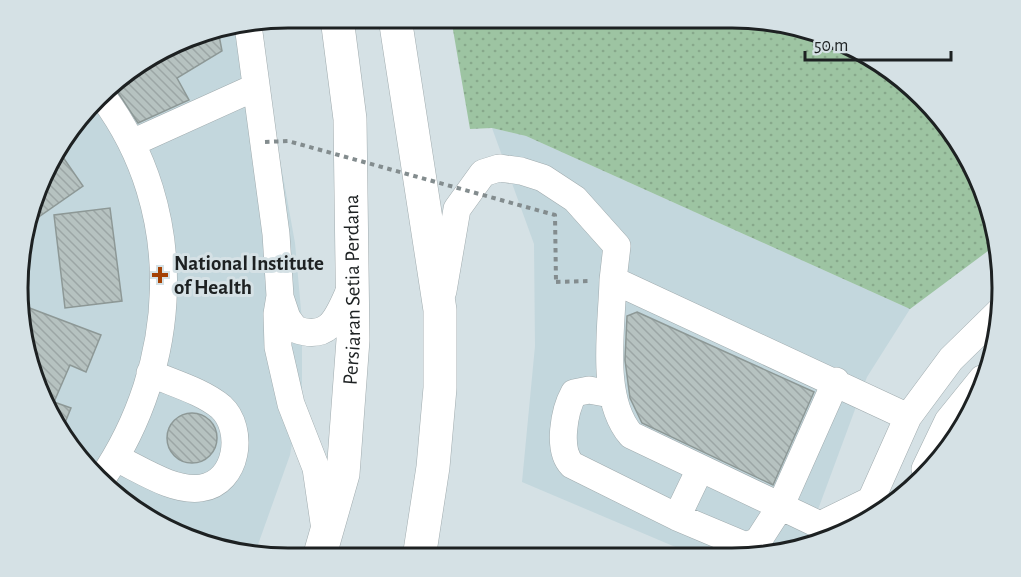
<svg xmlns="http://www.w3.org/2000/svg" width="1021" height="577" viewBox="0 0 1021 577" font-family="'Alegreya Sans',sans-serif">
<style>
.built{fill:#c3d7dd}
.grass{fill:url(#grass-dots)}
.building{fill:url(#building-back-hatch);stroke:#8d9896;stroke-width:1.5}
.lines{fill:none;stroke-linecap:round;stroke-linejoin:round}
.minor-casing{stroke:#a0abae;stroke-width:28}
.major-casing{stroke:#a0abae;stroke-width:34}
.path{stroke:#838c8e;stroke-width:4;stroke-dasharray:4.5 4.5;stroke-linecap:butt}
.minor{stroke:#fff;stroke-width:27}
.major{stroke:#fff;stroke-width:33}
.path-bridge{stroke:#838c8e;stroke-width:4;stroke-dasharray:4.5 4.5;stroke-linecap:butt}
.poi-dot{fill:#a44104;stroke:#d5e1e5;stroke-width:2}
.labels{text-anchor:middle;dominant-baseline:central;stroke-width:6;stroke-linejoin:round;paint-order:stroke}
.poi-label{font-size:21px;font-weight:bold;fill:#1d2122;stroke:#d5e1e5;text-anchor:start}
.street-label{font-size:21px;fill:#1d2122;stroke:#d5e1e5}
.rim{fill:none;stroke:#1d2122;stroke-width:3}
</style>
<defs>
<pattern id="grass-dots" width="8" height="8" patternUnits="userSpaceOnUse" patternTransform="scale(1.5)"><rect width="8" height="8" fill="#9dc4a2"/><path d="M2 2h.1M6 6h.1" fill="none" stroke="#87a88b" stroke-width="1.8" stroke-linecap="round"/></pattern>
<pattern id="building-back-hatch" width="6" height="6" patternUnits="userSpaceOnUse" patternTransform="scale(1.5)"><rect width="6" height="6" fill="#b6c2c0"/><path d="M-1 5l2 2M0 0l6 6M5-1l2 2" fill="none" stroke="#9ca6a5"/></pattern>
</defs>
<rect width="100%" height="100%" fill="#d5e1e5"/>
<!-- built -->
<path class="built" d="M258,23l3,31 34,189 7,78v66l-12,68 -35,98 -102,-30 -68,-56 -47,-75 -19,-86 8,-88 37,-80 60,-64 78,-42z
M492,128l34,8 384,173 -43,68 -61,165 -39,15h-68l-177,-75 13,-136 -1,-102z"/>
<!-- grass -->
<path class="grass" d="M451,18l299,1 118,35 79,70 47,95 2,26 -86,64 -384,-173 -34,-8 -22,1z"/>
<!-- building -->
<path class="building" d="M218,30l4,21 -45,27 12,22 -51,23 -25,-38 11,-11 78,-42z
M58,150l25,36 -56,39v-7z
M110,208l12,93 -57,7 -11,-93z
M19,304l82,31 -15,37 -16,-7 -16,37 17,6 -9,22 -24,-38z
M637,312l177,80 -41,93 -131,-62 -12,-25 -5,-38 2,-44z
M167 438a25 25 0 1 1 50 0a25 25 0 1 1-50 0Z"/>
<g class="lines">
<!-- minor casing -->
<g class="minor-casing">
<path id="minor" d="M248,25l28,209 4,62 -3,18 1,33 13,57 25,64 9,62
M132,143l124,-56
M613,280c-1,46 -14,118 18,155l189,90 7,10
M443,291l14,-82 26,-36 16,-5 22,3 22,7 32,21 42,47 -4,34 295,137
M280,297l7,21 8,11c37,14 44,-16 57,-44
M611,394l-22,-4 -15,3c-10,18 -17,57 -2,72l105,52 69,29 12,-5 22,-34 56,-126
M116,458c24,11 57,34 85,30 37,-5 44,-59 20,-81 -19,-16 -49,-24 -71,-34
M925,469l23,-48 34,-42
M101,480c79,-115 87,-269 2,-383
M677,517l23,-48
M867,520l4,-20 37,-83 43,-58 49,-48
M820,525l51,-25"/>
</g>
<!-- major casing -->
<g class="major-casing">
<g id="major">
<path d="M395,18l45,292v78l-7,79 -14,91"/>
<path id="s1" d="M319,558l24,-84 10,-134 -3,-221 -13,-101"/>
</g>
</g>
<!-- path -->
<path class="path" d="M556,282l35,-1"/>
<!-- minor -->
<use href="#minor" class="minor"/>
<!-- major -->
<use href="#major" class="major"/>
<!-- path-bridge -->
<path class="path-bridge" d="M265,142l23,-1 267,74 1,67"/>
</g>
<!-- markers -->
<path class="poi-dot" d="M157 266h6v6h6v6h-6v6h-6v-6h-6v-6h6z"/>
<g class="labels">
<!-- poi labels -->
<g class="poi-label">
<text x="174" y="263">National Institute<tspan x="174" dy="24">of Health</tspan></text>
</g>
<!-- street labels -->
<g class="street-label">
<text stroke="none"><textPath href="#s1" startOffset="272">Persiaran Setia Perdana</textPath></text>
</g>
</g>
<!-- crop -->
<path d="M0 0H1021V577H0ZM288 28H732A260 260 0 0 1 992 288V288A260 260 0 0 1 732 548H288A260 260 0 0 1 28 288V288A260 260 0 0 1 288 28Z" fill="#d5e1e5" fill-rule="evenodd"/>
<path class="rim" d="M288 28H732A260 260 0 0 1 992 288V288A260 260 0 0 1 732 548H288A260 260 0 0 1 28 288V288A260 260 0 0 1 288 28Z"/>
<!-- scale -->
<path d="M805 51v9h146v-9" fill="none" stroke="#1d2122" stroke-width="3"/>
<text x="814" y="51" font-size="18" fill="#1d2122" stroke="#d5e1e5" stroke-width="4.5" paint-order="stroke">50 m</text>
</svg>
